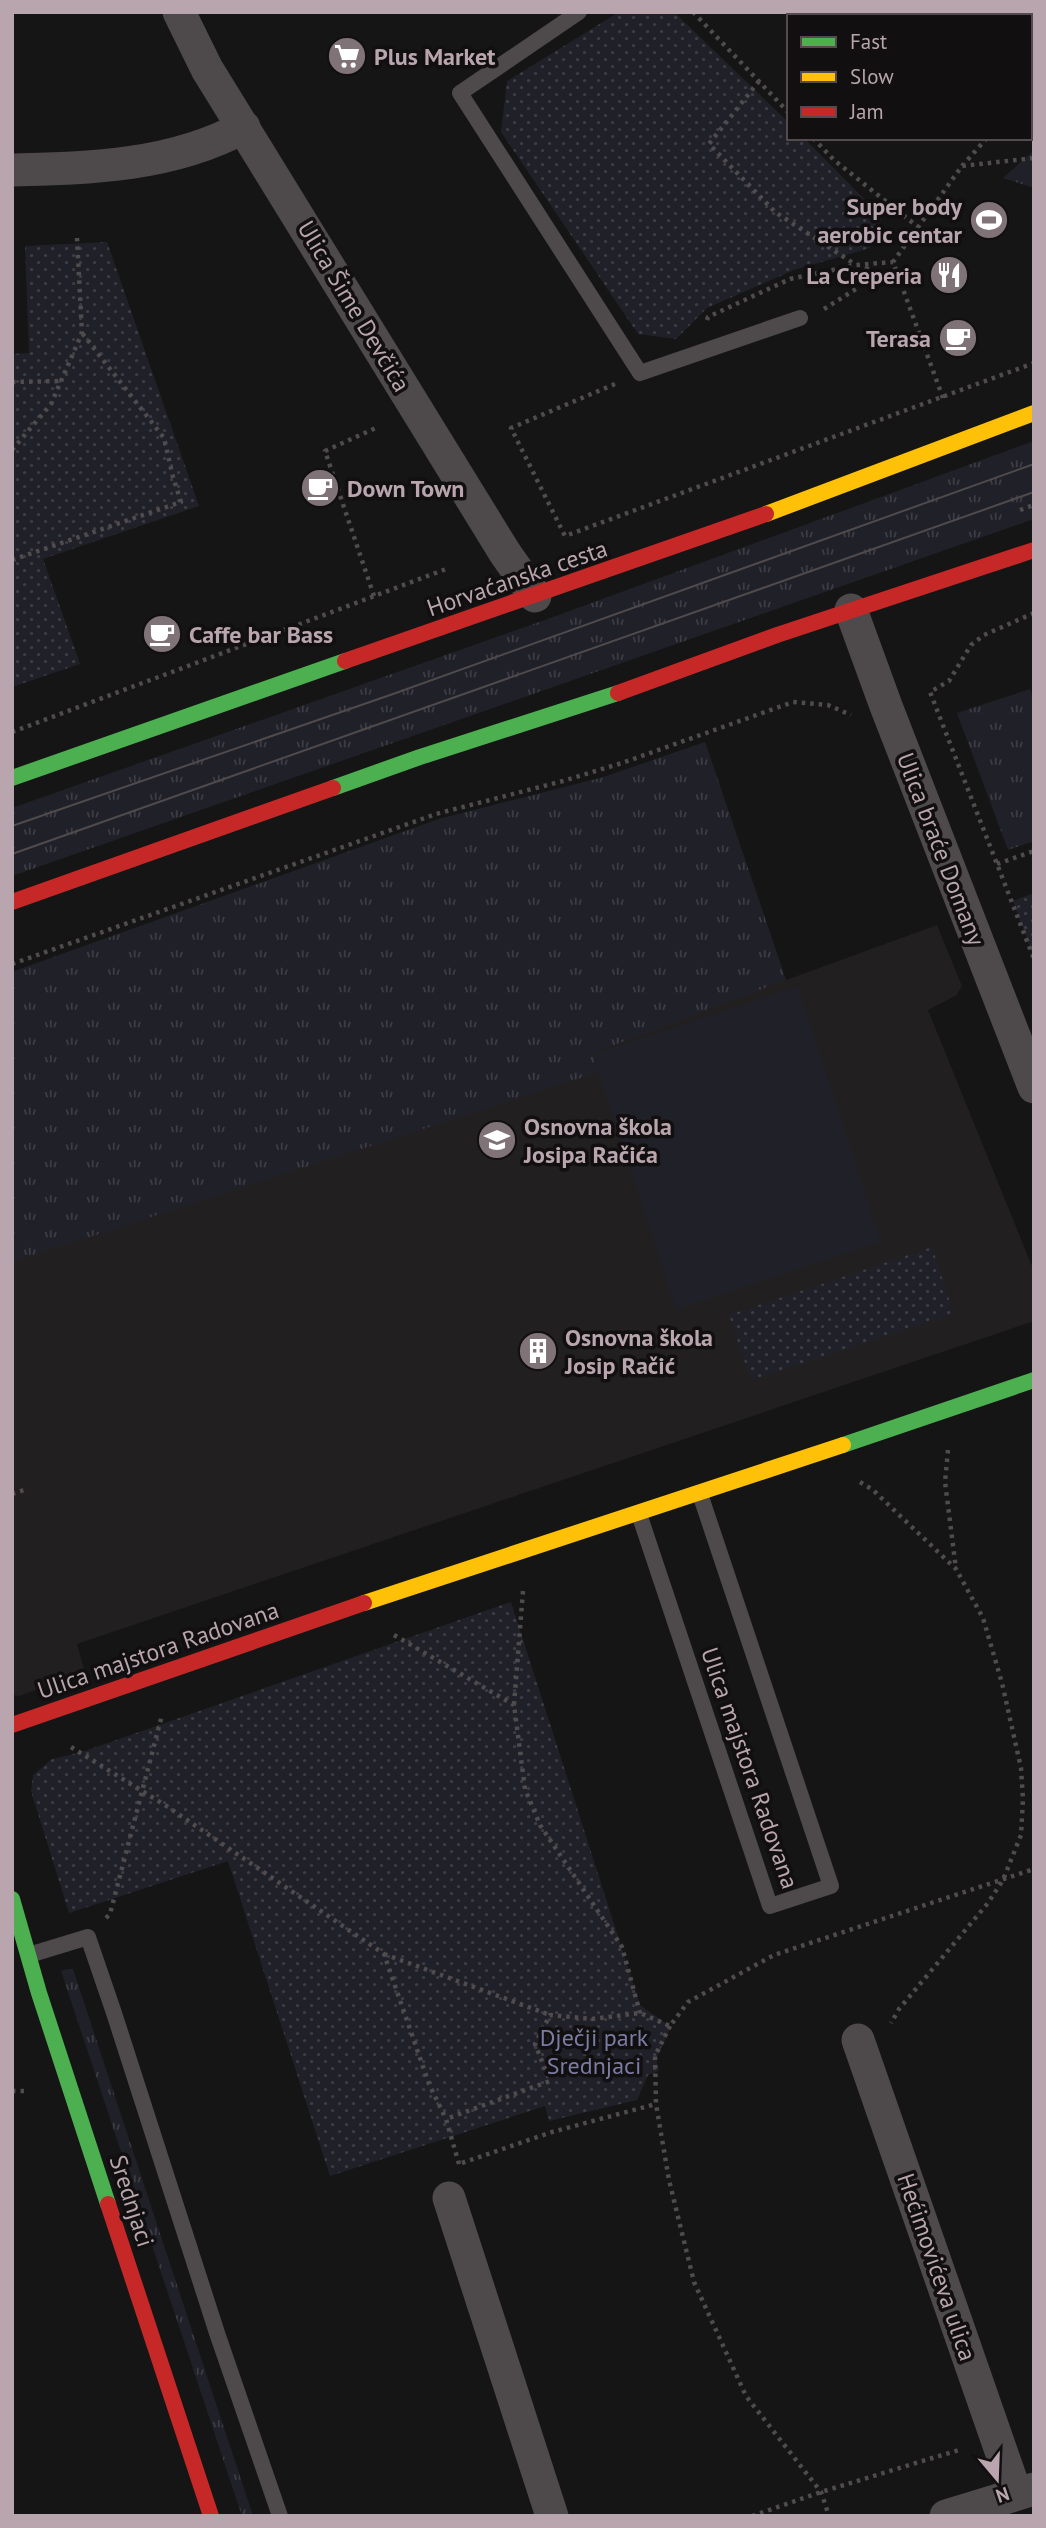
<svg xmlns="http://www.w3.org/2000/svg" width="1046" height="2528" viewBox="0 0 1046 2528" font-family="'PT Sans',sans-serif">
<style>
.built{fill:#211f1f}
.grass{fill:url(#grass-tufts)}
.park{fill:url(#park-dots)}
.pitch{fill:#202029}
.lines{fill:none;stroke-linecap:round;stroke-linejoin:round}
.path{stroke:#504b4d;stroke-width:4.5;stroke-dasharray:3.5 5;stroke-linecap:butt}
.lane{stroke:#4e494b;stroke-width:16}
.street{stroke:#4e494b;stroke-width:33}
.fast{stroke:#4caf50;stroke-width:16}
.slow{stroke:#ffc107;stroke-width:16}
.jam{stroke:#c62828;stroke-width:16}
.tram{stroke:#4f4a4c;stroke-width:2}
.labels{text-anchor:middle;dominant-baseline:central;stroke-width:7;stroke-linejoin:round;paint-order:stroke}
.poi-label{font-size:24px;font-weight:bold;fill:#b8a5ad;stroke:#110f0f;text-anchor:start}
.street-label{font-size:24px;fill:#b8a5ad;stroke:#110f0f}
.park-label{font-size:24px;fill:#7a7ca4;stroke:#110f0f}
</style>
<defs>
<pattern id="grass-tufts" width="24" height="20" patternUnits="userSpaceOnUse" patternTransform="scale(1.75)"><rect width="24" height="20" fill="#202029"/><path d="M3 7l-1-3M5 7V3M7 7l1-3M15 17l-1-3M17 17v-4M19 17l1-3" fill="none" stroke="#3e3d45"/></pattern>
<pattern id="park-dots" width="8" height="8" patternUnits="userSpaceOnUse" patternTransform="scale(1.75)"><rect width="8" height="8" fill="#202029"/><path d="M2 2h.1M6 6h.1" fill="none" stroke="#3e3d45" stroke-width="1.8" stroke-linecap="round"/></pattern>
</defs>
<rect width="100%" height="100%" fill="#151515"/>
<!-- built -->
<path class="built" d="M705,742l81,238 151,-55 25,61 -5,9 -29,15 106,261v50l-957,323 8,28 -66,24 -7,-1v-723l427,-153 165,-42z"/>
<!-- grass -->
<path class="grass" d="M1034,150v38l-31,-10z
M1034,441v78l-1022,357v-68l533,-188z
M1030,689l4,13v139l-26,9 -51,-137z
M705,742l81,238 -193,73 6,19 -587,190v-290l427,-153 165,-42z
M68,1969h5l180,547h-11l-181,-545z"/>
<!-- park -->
<path class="park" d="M619,12h55l115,111v15h15l78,79 -12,31 -76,22 -87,38 -31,31 -38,-5 -137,-202 6,-51z
M107,242l92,264 -156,53 37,105 -68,23v-333l17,-1 -4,-107z
M1034,893v65l-21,-57z
M932,1247l22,67 -203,67 -22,-66z
M511,1602l129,403 31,22 -15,32 3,12 -11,4 -11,25 -88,21 -4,-15 -215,70 -102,-315 -159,52 -38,-122 2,-16 19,-16 30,-7z"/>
<!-- pitch -->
<path class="pitch" d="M798,987l83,255 -205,68 -83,-256z"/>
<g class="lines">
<!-- path -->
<path class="path" d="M693,12l96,101
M896,12l3,4
M1028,12l6,6
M759,81l-50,63 66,68 81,53
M813,138l21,22 84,67
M962,166l25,-28
M824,309l32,-20 13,-25
M707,320l1,-3 82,-38 66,-14 37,-3
M12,382l49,-1
M615,384l-104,44 54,108 469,-173
M943,398l-50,-136 69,-96 72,-8
M12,450l39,-46 31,-71 -5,-95
M1020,510l14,-5
M12,560l169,-58 -8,-25 -9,-39 -82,-105
M374,596l-49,-145 53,-24
M1034,613l-50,22 -13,10 -22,36 -19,11 104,267
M12,732l437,-164
M997,864l37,-13
M12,964l424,-150 127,-33 59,-18 171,-61 35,3 23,10
M948,1450l-3,32 11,87
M860,1482l13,8 83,79 27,49 19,65 19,85 2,31 -2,36 -18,45 -15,23 -89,106 -8,14
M12,1494l12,-4
M523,1591l-9,114 11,84 15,36 82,122 18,66
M394,1635l120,70
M71,1747l97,60 216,147 45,130 17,35
M106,1918l4,-4 52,-199
M384,1954l166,61
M670,2026l-15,30 1,48 13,76 25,102 52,114 75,96 8,24
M12,2091h17
M462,2163l90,-31 104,-28
M459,2164l-13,-45 104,-38 -15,-37 15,-29 42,4 48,-6 30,13 18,-24 86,-47 260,-86
M752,2516l69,-24 141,-43"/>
<!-- lane -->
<path class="lane" d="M579,12l-119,81 180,280 160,-55
M639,1514l131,392 61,-20 -131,-392
M29,1955l59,-18 26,76 103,320 63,183"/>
<!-- street -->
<path class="street" d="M179,12l28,57 298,484 30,43
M960,12l3,4
M1030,89l4,4
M12,170c80,-2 160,-4 232,-43
M851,610l35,96 148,381
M858,2040l158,454
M449,2198l103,318
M946,2516l88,-27"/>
<!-- fast -->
<path class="fast" d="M12,778l333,-117
M333,788l87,-31 198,-64
M843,1445l191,-65
M12,1899l27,94 69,211"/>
<!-- slow -->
<path class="slow" d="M766,514l268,-101
M364,1603l479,-158"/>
<!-- jam -->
<path class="jam" d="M345,661l421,-147
M618,693l159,-58 257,-85
M12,902l321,-114
M12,1725l352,-122
M108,2204l103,312"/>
<!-- tram -->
<path class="tram" d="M12,826l381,-132 641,-230
M12,854l1022,-362"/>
</g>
<!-- icons -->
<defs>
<g id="supermarket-disc" transform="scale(2.0125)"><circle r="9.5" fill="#7f7378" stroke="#110f0f"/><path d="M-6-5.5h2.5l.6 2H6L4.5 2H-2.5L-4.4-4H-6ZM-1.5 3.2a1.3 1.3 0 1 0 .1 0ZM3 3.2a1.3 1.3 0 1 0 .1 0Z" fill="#fff"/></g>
<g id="stadium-disc" transform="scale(2.0125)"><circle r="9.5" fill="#7f7378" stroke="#110f0f"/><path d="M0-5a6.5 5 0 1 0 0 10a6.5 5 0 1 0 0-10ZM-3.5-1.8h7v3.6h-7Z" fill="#fff"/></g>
<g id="restaurant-disc" transform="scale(2.0125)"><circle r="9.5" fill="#7f7378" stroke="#110f0f"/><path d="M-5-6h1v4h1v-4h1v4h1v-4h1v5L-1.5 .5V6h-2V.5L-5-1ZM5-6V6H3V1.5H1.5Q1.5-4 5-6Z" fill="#fff"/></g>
<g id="cafe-disc" transform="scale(2.0125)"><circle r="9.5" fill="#7f7378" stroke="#110f0f"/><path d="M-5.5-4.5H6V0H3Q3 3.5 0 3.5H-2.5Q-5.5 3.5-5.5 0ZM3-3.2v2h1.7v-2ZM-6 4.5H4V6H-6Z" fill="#fff"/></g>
<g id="school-disc" transform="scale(2.0125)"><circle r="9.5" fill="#7f7378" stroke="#110f0f"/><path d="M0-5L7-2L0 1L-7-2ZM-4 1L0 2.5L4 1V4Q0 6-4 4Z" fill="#fff"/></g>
<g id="building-disc" transform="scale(2.0125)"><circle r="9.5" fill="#7f7378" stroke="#110f0f"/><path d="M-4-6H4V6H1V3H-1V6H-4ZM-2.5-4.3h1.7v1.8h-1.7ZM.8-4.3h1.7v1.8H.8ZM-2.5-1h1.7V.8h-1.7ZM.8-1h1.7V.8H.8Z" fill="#fff"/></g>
</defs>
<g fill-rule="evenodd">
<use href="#supermarket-disc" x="347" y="56"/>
<use href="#stadium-disc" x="989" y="220"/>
<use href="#restaurant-disc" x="949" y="275"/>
<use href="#cafe-disc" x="958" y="338"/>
<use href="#cafe-disc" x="320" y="488"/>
<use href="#cafe-disc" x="162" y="634"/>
<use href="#school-disc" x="497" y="1140"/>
<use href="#building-disc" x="538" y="1351"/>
</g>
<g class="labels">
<!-- poi labels -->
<g class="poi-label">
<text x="374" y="56">Plus Market</text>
<text x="962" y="206" text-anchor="end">Super body<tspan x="962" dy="28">aerobic centar</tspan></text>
<text x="922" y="275" text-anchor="end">La Creperia</text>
<text x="931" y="338" text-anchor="end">Terasa</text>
<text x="347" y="488">Down Town</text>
<text x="189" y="634">Caffe bar Bass</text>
<text x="524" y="1126">Osnovna škola<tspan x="524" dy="28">Josipa Račića</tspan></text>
<text x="565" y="1337">Osnovna škola<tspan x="565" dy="28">Josip Račić</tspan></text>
</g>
<!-- street labels -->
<g class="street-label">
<text transform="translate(354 306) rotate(59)">Ulica Šime Devčića</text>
<text transform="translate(517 578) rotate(-19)">Horvaćanska cesta</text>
<text transform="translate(941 849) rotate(69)">Ulica braće Domany</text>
<text transform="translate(158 1650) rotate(-19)">Ulica majstora Radovana</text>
<text transform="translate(750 1768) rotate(71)">Ulica majstora Radovana</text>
<text transform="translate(132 2201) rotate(72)">Srednjaci</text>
<text transform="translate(937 2267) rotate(71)">Hećimovićeva ulica</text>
</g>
<!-- park labels -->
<g class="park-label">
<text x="594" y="2037">Dječji park<tspan x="594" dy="28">Srednjaci</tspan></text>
</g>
</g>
<!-- border -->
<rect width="1046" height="2528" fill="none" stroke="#b8a5ad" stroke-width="28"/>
<!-- legend -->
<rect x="787" y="14" width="245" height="126" fill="#110f0f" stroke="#544b4e" stroke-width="2"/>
<rect x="801" y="37" width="35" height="10" fill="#4caf50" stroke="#544b4e" stroke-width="2"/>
<text x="850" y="49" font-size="21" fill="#b8a5ad">Fast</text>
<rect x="801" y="72" width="35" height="10" fill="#ffc107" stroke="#544b4e" stroke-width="2"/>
<text x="850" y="84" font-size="21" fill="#b8a5ad">Slow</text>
<rect x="801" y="107" width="35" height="10" fill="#c62828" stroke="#544b4e" stroke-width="2"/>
<text x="850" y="119" font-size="21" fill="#b8a5ad">Jam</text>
<!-- north arrow -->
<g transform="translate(997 2479) rotate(161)" stroke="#110f0f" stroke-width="5" paint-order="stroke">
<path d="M0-5L12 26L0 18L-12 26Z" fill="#b8a5ad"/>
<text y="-10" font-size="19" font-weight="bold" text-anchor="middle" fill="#b8a5ad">N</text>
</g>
</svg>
